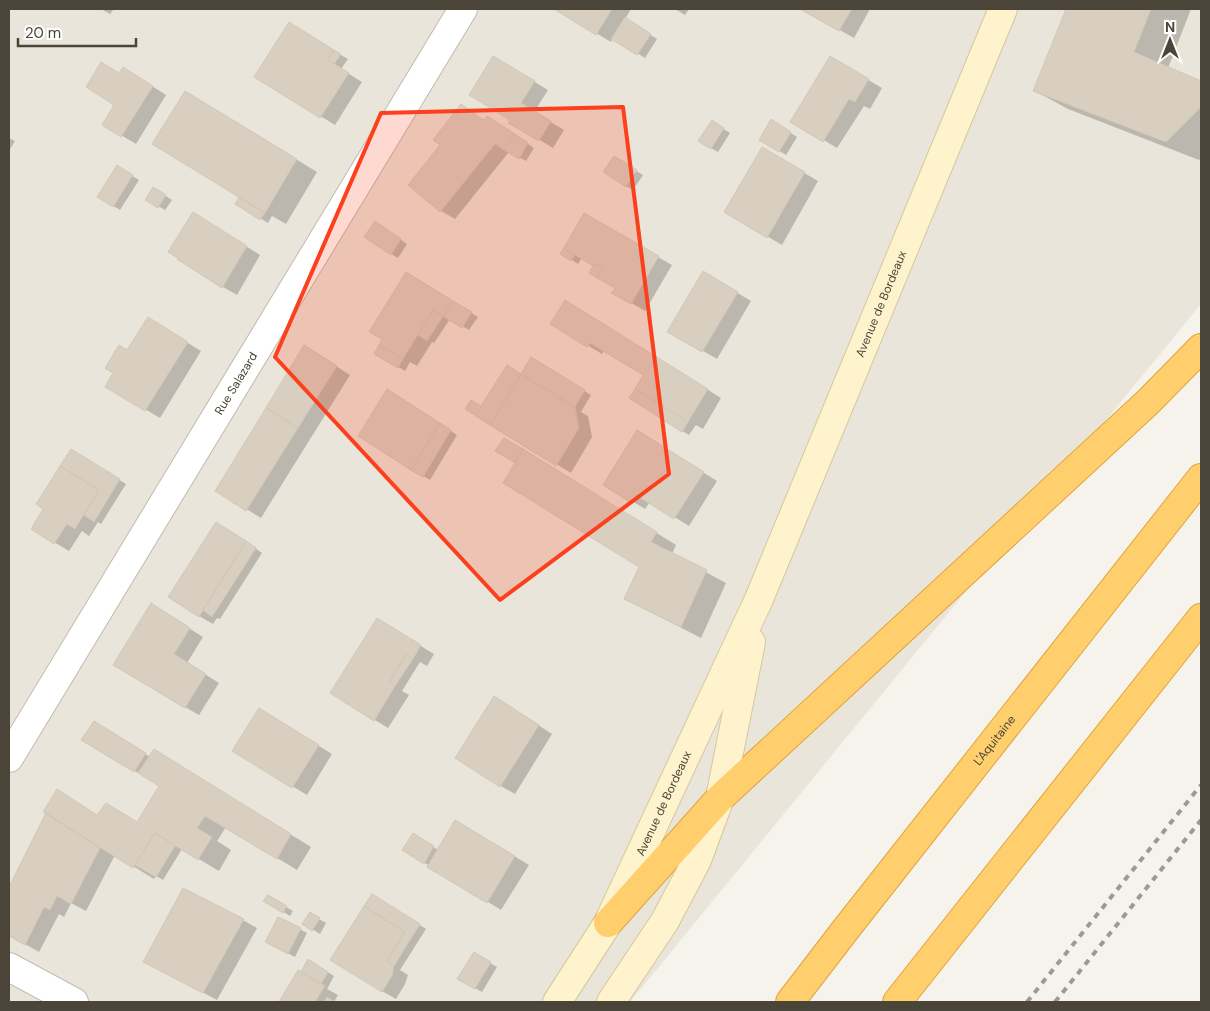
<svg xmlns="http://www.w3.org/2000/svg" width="1210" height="1011" viewBox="0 0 1210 1011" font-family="'DM Sans',sans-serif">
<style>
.residential{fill:#eae5da}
.shadow{fill:#0003}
.building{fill:#d8cfc1;stroke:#d3c7b4}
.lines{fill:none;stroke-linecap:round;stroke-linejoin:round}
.street-casing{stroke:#c2bbae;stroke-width:30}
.secondary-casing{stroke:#d6c79b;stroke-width:30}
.highway-casing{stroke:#e0a43c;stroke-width:30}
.street{stroke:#fff;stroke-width:28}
.secondary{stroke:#fff3cd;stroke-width:28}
.highway{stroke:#ffcf6e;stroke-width:28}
.rail{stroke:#9a9a9a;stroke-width:4;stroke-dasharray:6 6;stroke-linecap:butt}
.marked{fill:#fc3f1d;fill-opacity:0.2;stroke:#fc3f1d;stroke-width:4;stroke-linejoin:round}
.labels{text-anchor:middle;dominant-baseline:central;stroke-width:4;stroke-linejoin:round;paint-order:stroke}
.street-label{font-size:12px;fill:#4b4439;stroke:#fff}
</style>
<rect width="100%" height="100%" fill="#f6f3ec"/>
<!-- residential -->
<path class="residential" d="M9,9h1192v295l-571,698h-621z"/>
<!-- shadow -->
<path class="shadow" d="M101,9h13l-4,5z
M556,9h75l-6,10 32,20 -12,19 -32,-20 -2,4z
M675,9h14l-4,6z
M802,9h68l-16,29z
M1068,9h123l-23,59 33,14v76l-2,2 -131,-51 -33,-18z
M339,54l9,5 -7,10 21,13 -27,43 -79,-49z
M493,57l55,33 -14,22 30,18 -11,18 -43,-26 2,-2z
M831,58l51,30 -12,21 -6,-3 -27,42 -45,-27z
M120,74l18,3 28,18 -30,49 -32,-19 12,-21z
M206,104l111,68 -31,52 -14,-8 -4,7 -31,-19 4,-7z
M462,106l22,14 17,6 33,22 -8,13 -17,-9 -54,67 -14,-8 -31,-26 32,-40z
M712,122l18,11 -12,19 -7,-4z
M778,125l19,12 -11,18 -25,-16z
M9,138l6,3 -6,10z
M762,148l56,33 -36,64 -56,-33z
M615,158l28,17 -10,15 -7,-4z
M117,167l22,13 -19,30 -21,-13z
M160,192l12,8 -7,10 -19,-11z
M585,215l87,50 -27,46 -32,-19 3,-5 -21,-21 -13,-8 -4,6 -16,-10z
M207,222l53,33 -23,40 -14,-8z
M382,227l25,17 -9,14 -7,-4z
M704,273l47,28 -34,58 -48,-28z
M420,282l58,35 -9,13 -19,-11 -16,24 -2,-1 -15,24 -7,-4 -5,9 -29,-18z
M580,310l141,88 -18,31 -7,-4 -7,10 -59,-37 14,-23 -40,-24 -2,3 -50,-30z
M162,327l39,24 -41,67 -54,-32 22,-35z
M305,346l45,29 -89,143 -45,-28z
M531,359l60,36 -10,17 7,4 4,21 -21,36 -105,-64 16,-1 40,-32z
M401,399l56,36 -27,45 -19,-11z
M651,440l66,41 -28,45 -39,-24 -5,7 -13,-8z
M72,450l54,34 -25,40 -3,-2 -9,14 -7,-5 -13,20 -37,-22 13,-20z
M544,463l132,82 -4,9 54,29 -25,55 -75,-39 15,-33z
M230,531l32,22 -42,66 -3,-1 -4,6 -14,-8z
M165,613l38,24 -16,26 32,20 -20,32 -14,-8z
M391,628l43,26 -7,12 -7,-4 -18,29 7,4 -21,33 -13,-8z
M495,697l57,37 -37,60 -14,-8z
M273,718l59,36 -25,41 -73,-44z
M94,722l56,35 24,5 137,85 -14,23 -71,-43 -9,14 14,9 -12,21 -37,-22 -19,31 -7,-4 -2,3 -39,-24 -29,56 -15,-8 -7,14 -5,-3 -20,38 -30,-17v-13l1,-3 -1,-1v-28l38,-77 51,3 40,7 22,-37 -25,-15z
M456,821l73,44 -28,45 -97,-60 9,-16 25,16z
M372,895l54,34 -26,41 8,5 -3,9 -9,15 -14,-8z
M268,897l25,14 -3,5 -25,-15z
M310,914l16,9 -6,11 -16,-10z
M279,918l28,15 -12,24 -28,-15z
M243,920l14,8 -40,72 -58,-31z
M474,954l23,13 -15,25 -23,-13z
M309,961l25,15 -7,13 11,6 -4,7h-53l18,-30 8,5z"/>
<!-- building -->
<path class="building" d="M554,9h58l-16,26z
M800,9h52l-13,22z
M1066,9h85l-17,43 67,29v26l-35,35 -133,-51z
M625,17l26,17 -14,21 -26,-16z
M289,22l45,28 -6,10 21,13 -29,45 -66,-41z
M334,50l7,4 -7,10 -6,-4z
M493,56l42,25 -14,22 30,18 -12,20 -31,-18 2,-3 -41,-25z
M830,56l39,23 -14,23 -6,-3 -26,43 -33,-20z
M101,62l18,11 4,-6 30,19 -32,51 -19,-12 12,-20 -28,-18z
M185,91l112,68 -32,54 -113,-69z
M461,104l22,16 4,-4 28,18 -11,16 -9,-6 -55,68 -32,-27 32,-40 -7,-5z
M771,119l20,13 -12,20 -20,-12z
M712,120l12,8 -13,21 -13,-8z
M515,134l13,9 -9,16 -15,-9z
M762,147l43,25 -38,66 -43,-26z
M614,156l23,14 -11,17 -23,-15z
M117,165l16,10 -20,32 -16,-10z
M153,187l13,8 -8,13 -13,-8z
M239,197l26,16 -5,7 -25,-16z
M193,212l54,34 -25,42 -45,-29 1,-1 -10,-6z
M584,213l75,43 -28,48 -20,-11 4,-5 -18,-10 6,-11 -5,-3 -5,2 -29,-18z
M375,221l26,18 -10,16 -27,-18z
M564,248l11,7 -4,6 -11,-7z
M598,264l5,3 -6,11 -8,-5 4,-7z
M703,271l35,21 -36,60 -35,-20z
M406,272l47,29 -10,15 -10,-6 -30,49 -24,-14 3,-6 -13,-7z
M565,300l143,89 -20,33 -53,-33 8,-14 -53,-32 -3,4 -37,-23z
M453,301l19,11 -10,16 -19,-12z
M433,310l10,6 -16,25 -9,-6z
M148,317l40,25 -43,69 -40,-24 8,-14 -8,-5 14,-23 8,5z
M304,345l33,21 -39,62 -32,-20z
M379,345l24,14 -5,9 -24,-14z
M531,357l54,33 -10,17 -54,-33z
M507,365l14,9 -31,51 -25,-16 6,-9 10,6z
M521,374l54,33 4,21 -23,38 -66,-41z
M387,389l53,34 -29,47 -53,-34z
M635,389l53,33 -6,10 -53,-34z
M266,408l32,20 -52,83 -31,-20z
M440,423l11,7 -28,47 -12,-7z
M637,430l67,42 -30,47 -38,-24 -5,8 -28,-18z
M504,438l19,11 -8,14 -20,-12z
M71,449l49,30 -26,43 -10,-7 15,-25 -39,-24z
M523,449l134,83 -6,10 56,28 -26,57 -57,-28 15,-32 -136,-84z
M60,466l39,24 -24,39 -8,-5 -13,20 -23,-15 12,-20 -7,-5z
M216,522l30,19 -47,76 -31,-20z
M246,541l10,7 -44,69 -9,-7z
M151,603l39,25 -16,26 32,20 -21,34 -72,-43z
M377,618l44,27 -8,14 -7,-4 -17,27 6,4 -21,35 -44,-28z
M406,655l7,4 -18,27 -6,-4z
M494,696l45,29 -39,62 -45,-29z
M259,708l60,37 -27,43 -60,-37z
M94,721l52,32 -12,19 -53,-32z
M154,749l137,85 -14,25 -72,-43 -8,12 15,9 -14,23 -43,-27 -22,35 -90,-56 14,-23 40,26 9,-12 31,19 22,-36 -21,-13z
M46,813l54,35 -29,56 -14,-8 -7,14 -6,-3 -19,38 -16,-9v-49z
M455,820l60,36 -28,47 -60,-36z
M155,833l20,13 -19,31 -21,-12z
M413,833l21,13 -10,18 -22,-14z
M183,888l61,31 -41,74 -60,-31z
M372,894l48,30 -26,42 -7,-5 18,-29 -41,-26z
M268,895l19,11 -4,7 -20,-12z
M364,906l41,26 -18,29 7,5 -2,10 -10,16 -52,-32z
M310,912l10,6 -8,13 -10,-7z
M278,917l23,11 -13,26 -23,-12z
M474,952l17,10 -16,27 -18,-10z
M308,959l20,13 -7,12 -20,-12z
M298,970l27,16 -10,16h-36z
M327,997l9,5h-12z"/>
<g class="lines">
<!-- street casing -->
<g class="street-casing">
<g id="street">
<path id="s1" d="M9,758l454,-749"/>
<path d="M9,967l65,35"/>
</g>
</g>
<!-- secondary casing -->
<g class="secondary-casing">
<g id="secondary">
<path id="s2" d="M557,1002l51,-79 151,-324 244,-590"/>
<path d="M611,1002l54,-81 32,-61 23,-62 31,-156"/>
</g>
</g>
<!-- highway casing -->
<g class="highway-casing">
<g id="highway">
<path d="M608,923l112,-125 428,-396 53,-54"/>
<path id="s3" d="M790,1002l56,-73 355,-451"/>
<path d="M897,1002l304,-384"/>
</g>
</g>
<!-- street -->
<use href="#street" class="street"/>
<!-- secondary -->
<use href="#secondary" class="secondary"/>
<!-- highway -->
<use href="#highway" class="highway"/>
<!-- rail -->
<path class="rail" d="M1027,1002l174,-217
M1055,1002l146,-182"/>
</g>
<!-- marked area -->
<path class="marked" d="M623,107l46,367 -169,126 -225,-243 106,-244z"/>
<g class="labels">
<!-- street labels -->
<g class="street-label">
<text stroke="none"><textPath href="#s2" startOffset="771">Avenue de Bordeaux</textPath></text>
<text stroke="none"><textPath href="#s1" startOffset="438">Rue Salazard</textPath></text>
<text stroke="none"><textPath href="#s3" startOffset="332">L'Aquitaine</textPath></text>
<text stroke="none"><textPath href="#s2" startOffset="226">Avenue de Bordeaux</textPath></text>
</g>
</g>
<!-- border -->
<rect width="1210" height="1011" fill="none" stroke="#4b4439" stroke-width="20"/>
<!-- north arrow -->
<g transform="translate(1170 40)" stroke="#ffffff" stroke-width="4" paint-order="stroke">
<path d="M0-4L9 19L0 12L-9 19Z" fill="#4b4439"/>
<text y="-8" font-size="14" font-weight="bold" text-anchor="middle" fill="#4b4439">N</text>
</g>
<!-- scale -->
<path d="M18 38v8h118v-8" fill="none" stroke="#4b4439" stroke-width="2.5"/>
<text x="25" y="38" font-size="15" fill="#4b4439" stroke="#ffffff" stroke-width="4" paint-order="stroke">20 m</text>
</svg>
